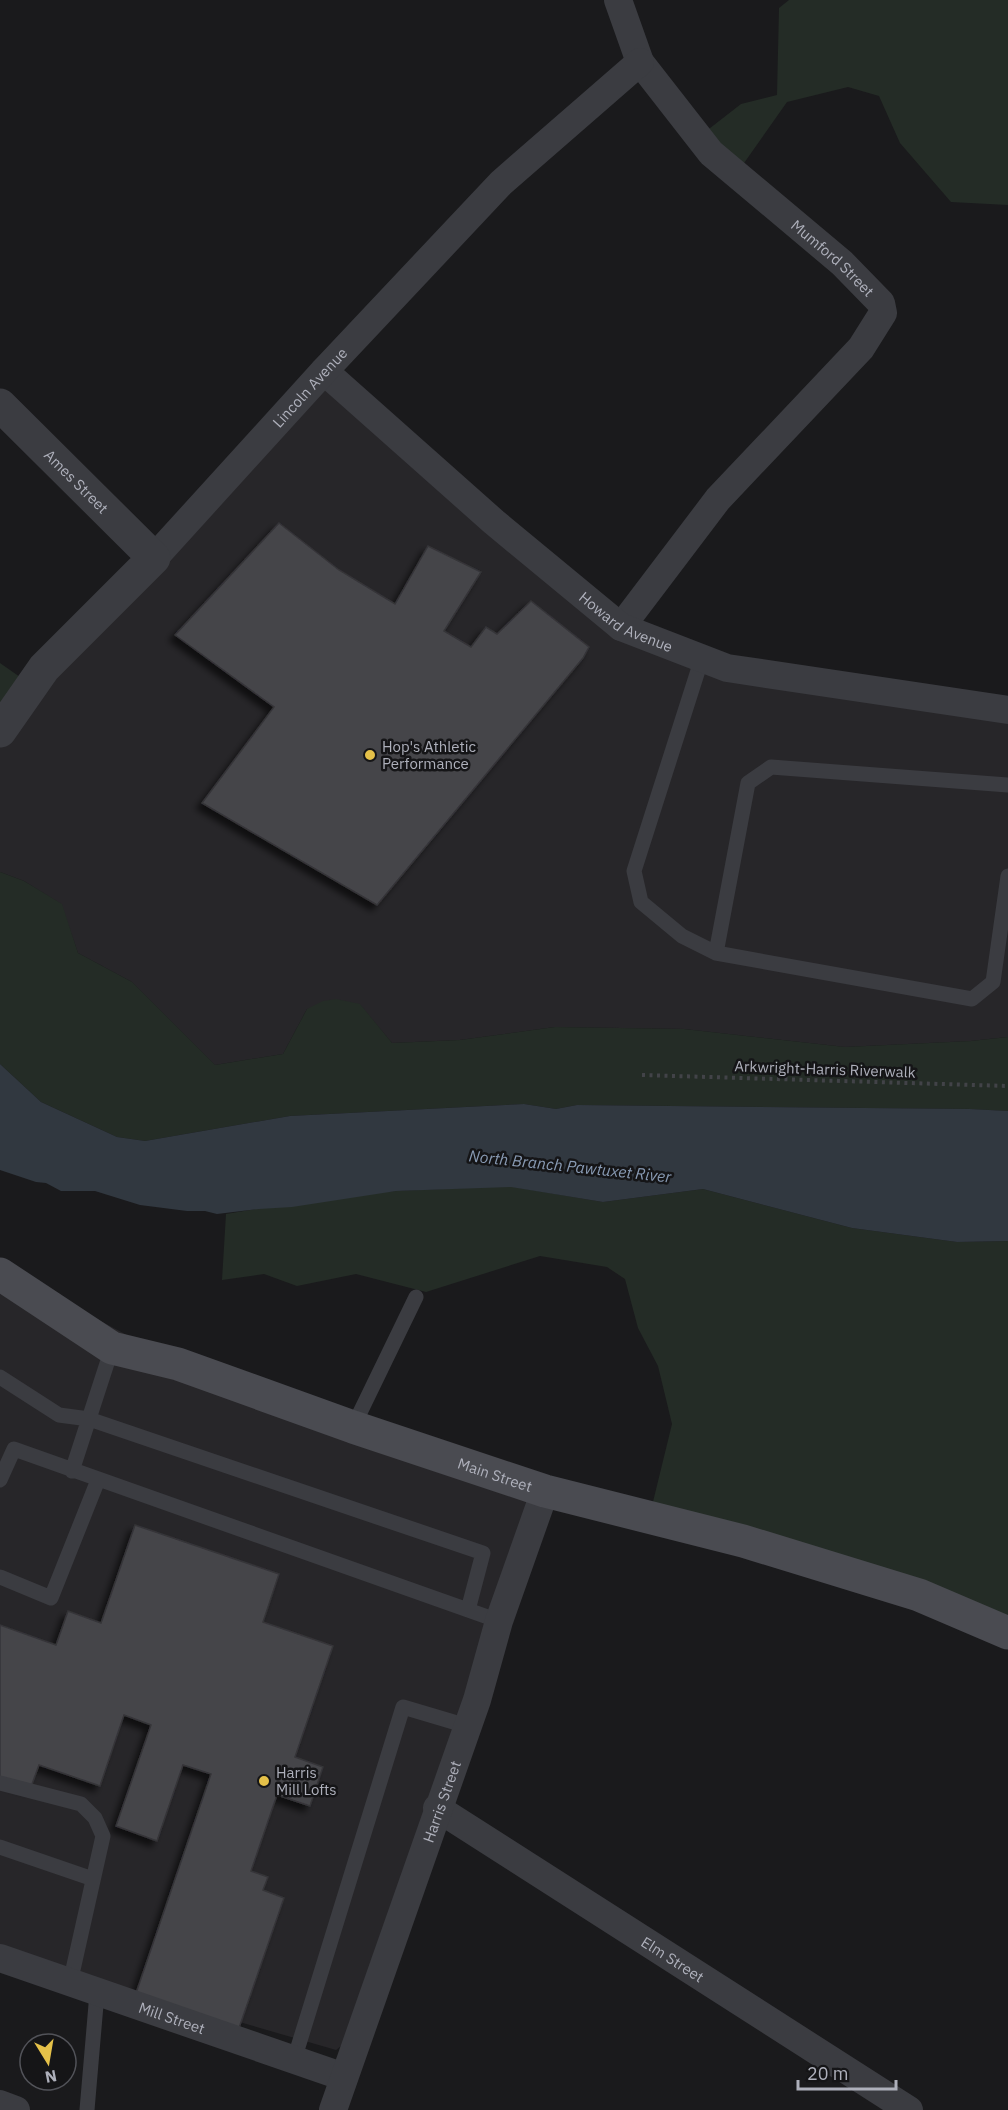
<svg xmlns="http://www.w3.org/2000/svg" width="1008" height="2110" viewBox="0 0 1008 2110" font-family="'IBM Plex Sans',sans-serif">
<style>
.built{fill:#272629}
.green{fill:#242c26}
.water{fill:#313840}
.building{fill:#454549;stroke:#353438;stroke-width:1.5;filter:url(#shadow)}
.lines{fill:none;stroke-linecap:round;stroke-linejoin:round}
.path{stroke:#424348;stroke-width:4;stroke-dasharray:3 4.5;stroke-linecap:butt}
.service{stroke:#3b3c41;stroke-width:15}
.minor{stroke:#3b3c41;stroke-width:28}
.tertiary{stroke:#3b3c41;stroke-width:33}
.secondary{stroke:#4a4b51;stroke-width:33}
.poi-dot{fill:#e5c149;stroke:#151517;stroke-width:2}
.labels{text-anchor:middle;dominant-baseline:central;stroke-width:5;stroke-linejoin:round;paint-order:stroke}
.street-label{font-size:15px;fill:#aeb0bb;stroke:#151517}
.poi-label{font-size:15px;fill:#aeb0bb;stroke:#151517;text-anchor:start}
.water-label{font-size:16px;font-style:italic;fill:#889ab3;stroke:#151517}
</style>
<defs>
<filter id="shadow"><feDropShadow dx="-5.5" dy="5.5" stdDeviation="3" flood-color="#0009"/></filter>
</defs>
<rect width="100%" height="100%" fill="#1a1a1c"/>
<!-- built -->
<path class="built" d="M325,378l301,255 382,82v322l-37,4 -126,6 -161,-18 -129,-2 -95,13 -68,3 -32,-38 -53,4 -24,45 -68,11 -83,-83 -54,-29 -17,-49 -37,-23 -24,-9v-144z
M0,1267l179,96 368,123 -202,557 -9,7 -266,-77 -70,-27z"/>
<!-- green -->
<path class="green" d="M789,0h219v205l-57,-3 -51,-59 -21,-47 -31,-9 -61,15 -50,71 -41,-34 45,-35 36,-9 2,-87z
M0,663l30,21 -30,44z
M0,872l24,9 38,23 16,49 54,29 83,83 68,-11 24,-45 16,-8 13,-2 24,5 32,39 68,-3 95,-13 129,2 161,18 126,-6 37,-4v74l-39,-2 -392,-4 -21,4 -32,-5 -234,12 -145,25 -28,-4 -76,-35 -41,-38z
M508,1186l95,16 100,-13 149,39 105,14 51,-1v395l-357,-126 21,-86 -14,-58 -20,-38 -13,-49 -18,-12 -67,-11 -114,36 -70,-18 -59,12 -33,-12 -42,6 4,-66 127,-21z"/>
<!-- water -->
<path class="water" d="M0,1064l41,38 76,35 28,4 145,-25 234,-12 32,5 21,-4 393,4 38,2v130l-51,1 -105,-14 -149,-39 -100,13 -92,-15 -115,4 -104,16 -33,2 -42,5 -12,-3h-18l-47,-6 -45,-14h-34l-15,-8 -10,-1 -36,-12z"/>
<!-- building -->
<path class="building" d="M279,523l60,47 56,34 33,-58 53,26 -37,59 27,16 15,-20 11,7 34,-33 58,46 -6,11 -206,247 -175,-102 72,-96 -99,-72z
M135,1525l144,49 -16,48 70,24 -38,111 28,10 -13,39 -33,-11 -26,76 17,6 -5,13 21,8 -46,133 -103,-35 76,-222 -28,-9 -26,76 -41,-15 35,-101 -27,-10 -24,71 -61,-21 -8,22 -31,-10v-152l56,20 12,-34 33,12z"/>
<g class="lines">
<!-- path -->
<path class="path" d="M642,1075l366,11"/>
<!-- service -->
<path class="service" d="M702,658l-68,213 7,31 41,34 34,17 256,46 21,-17 15,-106
M716,953l32,-170 23,-16 237,18
M0,1377l59,38 30,4 394,134 -15,57
M353,1427l63,-130
M72,1471l40,-123
M0,1480l14,-31 485,172
M0,1577l51,21 47,-118
M0,1783l81,21 14,14 8,18 -33,147
M0,1847l93,32
M294,2060l109,-353 64,19
M87,2110l10,-117"/>
<!-- minor -->
<g class="minor">
<path id="s1" d="M618,0l22,62 71,91 131,110 39,40 2,10 -22,35 -143,151 -97,128"/>
<path id="s2" d="M324,371l170,151 127,105 106,41 281,42"/>
<path id="s3" d="M154,558l170,-187 177,-188 139,-121"/>
<path id="s4" d="M437,1808l472,302"/>
<path id="s5" d="M0,1958l344,119"/>
<path d="M0,2104l16,6"/>
<path id="s6" d="M333,2110l144,-410 22,-79 46,-130"/>
</g>
<!-- tertiary -->
<path class="tertiary" id="s7" d="M0,405l154,153 -110,110 -44,63"/>
<!-- secondary -->
<path class="secondary" id="s8" d="M0,1274l112,74 66,16 175,63 192,64 198,50 176,54 89,38"/>
</g>
<!-- markers -->
<g class="poi-dot">
<circle cx="370" cy="755" r="6"/>
<circle cx="264" cy="1781" r="6"/>
</g>
<g class="labels">
<!-- street labels -->
<g class="street-label">
<text stroke="none"><textPath href="#s1" startOffset="342">Mumford Street</textPath></text>
<text stroke="none"><textPath href="#s3" startOffset="231">Lincoln Avenue</textPath></text>
<text stroke="none"><textPath href="#s7" startOffset="108">Ames Street</textPath></text>
<text stroke="none"><textPath href="#s2" startOffset="394">Howard Avenue</textPath></text>
<text transform="translate(825 1069) rotate(2)">Arkwright-Harris Riverwalk</text>
<text stroke="none"><textPath href="#s8" startOffset="538">Main Street</textPath></text>
<text stroke="none"><textPath href="#s6" startOffset="327">Harris Street</textPath></text>
<text stroke="none"><textPath href="#s4" startOffset="280">Elm Street</textPath></text>
<text stroke="none"><textPath href="#s5" startOffset="182">Mill Street</textPath></text>
</g>
<!-- poi labels -->
<g class="poi-label">
<text x="382" y="746">Hop's Athletic<tspan x="382" dy="17">Performance</tspan></text>
<text x="276" y="1772">Harris<tspan x="276" dy="17">Mill Lofts</tspan></text>
</g>
<!-- water labels -->
<g class="water-label">
<text transform="translate(570 1166) rotate(6)">North Branch Pawtuxet River</text>
</g>
</g>
<!-- north arrow -->
<g transform="translate(48 2062) rotate(169)"><circle r="28" fill="#151517" stroke="#525359" stroke-width="1.5"/>
<path d="M0-4.5L10 22L0 15L-10 22Z" fill="#e5c149"/>
<text y="-9" font-size="16" font-weight="bold" text-anchor="middle" fill="#aeb0bb">N</text>
</g>
<!-- scale -->
<path d="M798 2080v9h98v-9" fill="none" stroke="#aeb0bb" stroke-width="3"/>
<text x="807" y="2080" font-size="18" fill="#aeb0bb" stroke="#151517" stroke-width="4.5" paint-order="stroke">20 m</text>
</svg>
